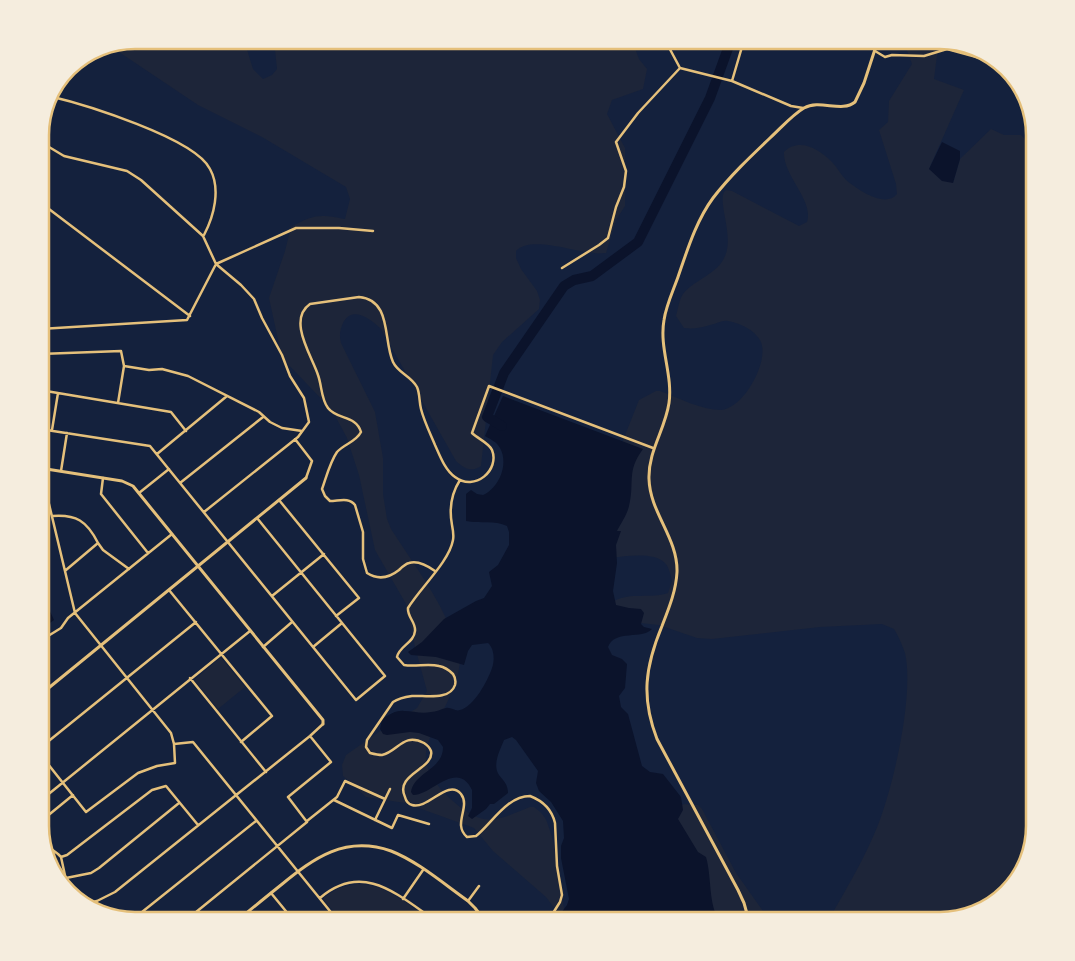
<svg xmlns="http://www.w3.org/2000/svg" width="1075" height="961" viewBox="0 0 1075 961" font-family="'Varela Round',sans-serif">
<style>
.green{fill:#1d2539}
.water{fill:#0b132b}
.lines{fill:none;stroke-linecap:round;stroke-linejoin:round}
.river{stroke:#0b132b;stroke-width:10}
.minor{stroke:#e5c07b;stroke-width:2.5}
.tertiary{stroke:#e5c07b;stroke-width:3}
.rim{fill:none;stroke:#e5c07b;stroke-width:2.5}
</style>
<rect width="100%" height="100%" fill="#14213d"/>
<!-- green -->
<path class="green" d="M135,40h109l9,29 10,10 9,-4 5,-6 -3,-29h81l2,5c11,4 22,1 31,-5h244l7,19 8,10 -4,20 -31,11 -5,14 18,34v58l-9,14 -10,33c-4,0 -8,1 -12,0 -19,-1 -64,-18 -78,-2v7l5,11 16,22 3,9 -1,9 -37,33 -9,13 -12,111c-10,7 -17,2 -25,-5l-75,-132c-10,-10 -29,-24 -38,-6 -3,7 -4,12 -2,20l34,69 8,46v36l4,25 4,10c22,34 47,67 62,105 2,5 6,12 7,17 2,27 -14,53 -25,76 -5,10 -10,20 -9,32 1,18 16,32 28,43 31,27 43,18 76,5h4c7,5 12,10 14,18 10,26 13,67 18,96h-2l-18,-24 -53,-46 -19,-23 -69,-25 -39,-6 -23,-21 -1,-11 4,-10 40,-28 31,-19 10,-17 -12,-44 -9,-43 -31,-54 -16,-75 -12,-37 -15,-28 -50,-52 -13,-60 16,-47 6,-24c23,-13 29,-13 54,-8l5,-20 -4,-12 -84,-50 -64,-32 -85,-57z
M903,40h36l-5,39 30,11 -35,79 24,14 7,-24 31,-30 13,6h17l10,10h4v687l-28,61 -30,21 -37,7h-116l7,-5c14,-25 29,-50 41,-77 19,-39 43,-143 33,-186 -3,-8 -6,-16 -11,-24l-12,-5 -62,3 -108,12 -15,-1 -38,-13 -37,-4 -8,-20c17,-9 36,-2 54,-8l4,-12c-1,-5 -3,-14 -7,-18 -15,-15 -60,-3 -79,-1l32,-109 21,-53 17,-9h4c19,7 41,19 61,19 23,-1 50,-51 39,-70 -6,-10 -20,-17 -32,-19 -6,-1 -12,3 -18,4 -9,3 -17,4 -26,3l-8,-12c2,-7 3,-16 7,-22 12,-15 35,-20 42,-38 9,-20 -7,-52 -1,-64l2,-2 6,1 67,35 8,-4c7,-22 -24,-46 -23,-70 15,-15 35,-3 48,10 5,5 9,13 14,18 11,9 39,29 51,14l-1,-10 -17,-54 9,-8 1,-21 23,-37z
M220,658l2,1 23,28 -27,22 -23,-28v-2z
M684,804l14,1 4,4 34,64 34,48h-56l-61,-73 27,-42z
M49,852l10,7 5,26z
M357,884c29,0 52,21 75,37h-91l-17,-21v-3l15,-9z"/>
<!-- water -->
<path class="water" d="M942,142l18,9v8l-7,24 -11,-2 -13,-12z
M503,396l140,53c-17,23 -8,33 -14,57 -2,9 -8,17 -12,25h4l-5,14 1,18 -4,28 3,14 13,3 12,1 3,4 -3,11 3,3 8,2c-10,11 -37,0 -44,18l4,8 10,4 5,5 -2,24 -6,8 2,11 7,7 14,52 8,6 13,2 18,23 2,13 -5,9 20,33 8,5c6,20 2,49 14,64h-165l12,-16 2,-6 -8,-41v-12l3,-8 -1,-17 -12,-19 -12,-11 -3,-8 2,-12 -22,-31 -4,-3 -8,3c-4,10 -12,25 -5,35 5,6 9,10 9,18l-14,11h-4l-4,5 -14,10 -4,-3 4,-8v-18c-15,-31 -41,6 -59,5l-2,-3c3,-20 32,-22 32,-45l-5,-7 -19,-7 -9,-1 -23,3 -4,-1 -3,-5 2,-10c7,-4 14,-9 22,-8 9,0 17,3 27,1 5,0 10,-3 15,-4 5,-1 10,4 14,2 14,-3 28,-30 32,-42 3,-8 2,-20 -4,-25l-16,2 -4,6 -4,14 -28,-8 -25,-2 -3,-3 14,-10 22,-23 32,-18 8,-3 8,-12 -3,-14 9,-7 11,-20v-13l-2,-6c-12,-6 -28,-2 -41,-5v-27l5,-4 6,4 6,1c16,-7 26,-31 17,-47 -3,-6 -10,-9 -15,-12z
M40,584l4,14 10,22 -14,10z"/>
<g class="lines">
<!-- river -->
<path class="river" d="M502,426l-15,-9 17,-44 60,-87 10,-6 18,-4 46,-34 72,-144 21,-58"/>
<!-- minor -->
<path class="minor" d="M665,40l15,28 52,13 59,25 12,2
M875,51l10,6 7,-2 32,1 23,-7 55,15
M732,81l12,-41
M49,96c34,8 146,42 161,73 11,20 4,47 -6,66
M40,138l9,9 15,9 63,15 14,9 62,56 13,28 25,21 13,14 8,19 20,37 8,21 14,22 5,24 -11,15 -94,75
M42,141l3,65 145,110
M562,268l37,-23 9,-7 8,-31 8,-20 2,-16 -10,-29 22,-29 42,-45
M40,329l147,-9 29,-56 80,-36h43l34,3
M40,354l81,-3 3,15 -6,37
M124,366l25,4 13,-1 26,7 71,36 11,10 12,6 20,3
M40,390l131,22 15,19
M40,429l110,17 206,254 29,-24 -128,-158
M52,430l6,-37
M295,439l17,22 -6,17
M157,454l70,-58
M61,471l6,-38
M103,478l-2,16 47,59
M460,480c-9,14 -11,29 -8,45 1,5 2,10 1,15 -4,22 -33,48 -45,68 -1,9 8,14 7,23 -1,12 -16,15 -18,26l7,8c12,2 24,-2 35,1 5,1 10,4 14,8 2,3 3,7 2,11 -5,16 -31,10 -43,11 -7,1 -13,2 -19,6l-26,38 -1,7 4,6c4,1 8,2 12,2 16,-3 21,-23 42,-12 3,2 6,5 7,8 4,18 -37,23 -26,46 1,4 3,7 7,8 16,5 36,-27 49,-11 10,13 -9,30 6,43l9,-1c16,-13 31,-40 54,-40 13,5 22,14 25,27l2,43 5,29 -2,7 -12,19
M180,483l83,-66
M1030,490l5,4
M139,493l30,-24
M279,500l80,98 -23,18
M40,515l11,-2
M52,516c24,-2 35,5 46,27
M66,570l32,-27 5,7 26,19
M435,571c-7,-5 -17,-11 -26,-8 -4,1 -7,4 -10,7 -10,8 -21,10 -32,3l-4,-14v-27l-8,-27c-6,-8 -16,-4 -25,-4l-5,-5 -3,-7c4,-11 8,-27 15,-37 7,-8 19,-10 24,-20 -5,-17 -24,-12 -33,-24 -7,-9 -6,-22 -10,-33 -6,-19 -31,-55 -8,-71l49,-7c33,3 24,43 34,65 5,11 18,14 24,25 3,7 2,14 4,22 3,12 9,24 14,36 5,11 10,25 20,32 20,15 45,-7 37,-27 -3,-7 -14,-11 -20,-17l17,-47 164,62
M169,590l103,126 -31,26
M272,596l52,-42
M40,641l21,-13 7,-10 104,-84
M263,647l29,-25
M313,647l29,-24
M190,678l76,94
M174,744l19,-2 145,179
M40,748l156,-126
M40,754l46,58 52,-39 19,-7 18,-3 -1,-19 -3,-11 -96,-120 -26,-109 -5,-12 -3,-24
M334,800l58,28 6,-13 31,9
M40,801l210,-170
M375,820l15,-31
M307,821l30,-24 8,-16 40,18
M40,822l33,-27
M46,845l12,9 3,3 8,37
M61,857l6,-2 85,-65 14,-4 32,39
M66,878l25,-5 8,-5 80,-65
M271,893l23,28
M320,898c43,-37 78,-3 116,23
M403,899l20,-29
M468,901l11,-15
M84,904l13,-3 18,-9 195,-156 13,-12
M132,920l124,-99
M185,921l122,-99 -19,-25 43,-35 -21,-26"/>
<!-- tertiary -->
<path class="tertiary" d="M40,468l82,13 11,5 190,234v4
M40,695l266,-217
M237,921c14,-12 29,-24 44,-36 33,-27 64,-50 110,-34 26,10 53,33 77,50l7,7 10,13
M749,921l-5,-18 -6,-13 -81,-151c-16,-41 -12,-72 5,-113 7,-18 14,-35 15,-54 1,-34 -27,-59 -28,-93 -1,-28 16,-49 20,-76 4,-28 -10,-55 -5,-83 2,-14 9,-29 14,-43 9,-26 18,-56 35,-79 17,-22 37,-41 57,-60 11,-10 22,-23 34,-30 16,-9 38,5 51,-6l9,-19 14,-43"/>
</g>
<!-- crop -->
<path d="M0 0H1075V961H0ZM135 49H940A86 86 0 0 1 1026 135V826A86 86 0 0 1 940 912H135A86 86 0 0 1 49 826V135A86 86 0 0 1 135 49Z" fill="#f5edde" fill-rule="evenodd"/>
<path class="rim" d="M135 49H940A86 86 0 0 1 1026 135V826A86 86 0 0 1 940 912H135A86 86 0 0 1 49 826V135A86 86 0 0 1 135 49Z"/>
</svg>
